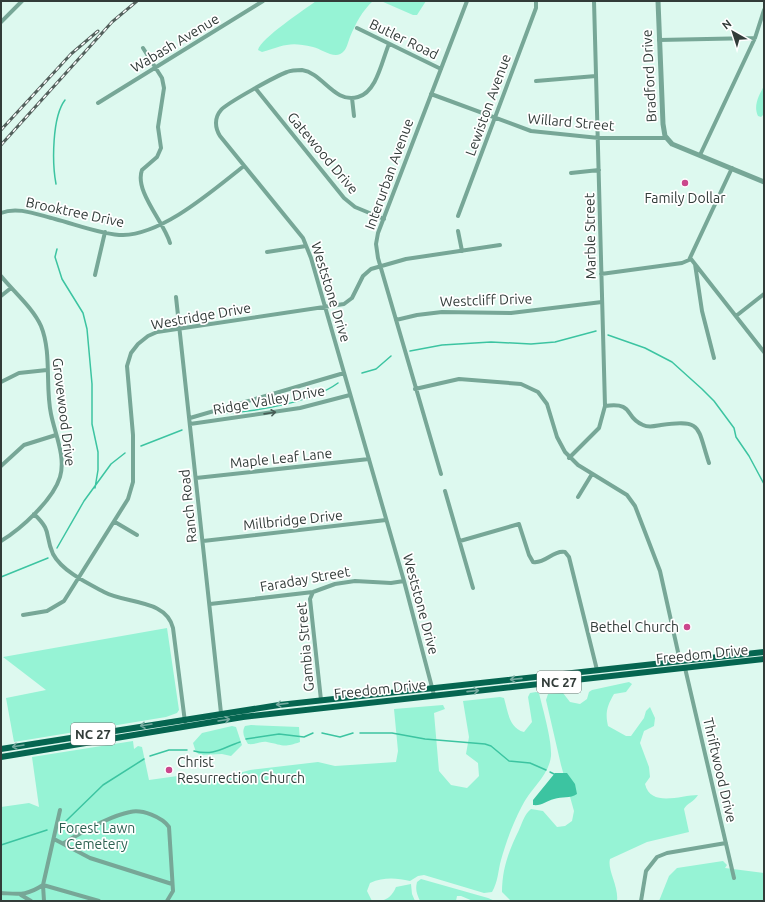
<svg xmlns="http://www.w3.org/2000/svg" width="765" height="902" viewBox="0 0 765 902" font-family="Ubuntu,sans-serif">
<style>
.green{fill:#96f3d5}
.water{fill:#3cc4a1}
.lines{fill:none;stroke-linecap:round;stroke-linejoin:round}
.stream{stroke:#3cc4a1;stroke-width:1.5}
.minor{stroke:#77a797;stroke-width:4}
.tertiary{stroke:#77a797;stroke-width:5}
.primary{stroke:#056550;stroke-width:6}
.rail-casing{stroke:#53605c;stroke-width:3}
.rail{stroke:#fff;stroke-width:1.5;stroke-dasharray:4.5;stroke-linecap:butt}
.oneway{stroke:#475c55}
.oneway2{stroke:#76aa9f}
.poi-dot{fill:#cb478c;stroke:#fff;stroke-width:1.5}
.labels{text-anchor:middle;dominant-baseline:central;stroke-width:3.5;stroke-linejoin:round;paint-order:stroke}
.shield{fill:#fff;stroke:#707674;stroke-width:1}
.shield-label{font-size:13px;font-weight:bold;fill:#323c39}
.street-label{font-size:14px;fill:#323c39;stroke:#fff}
.poi-label{font-size:14px;fill:#323c39;stroke:#fff}
.park-label{font-size:14px;fill:#2c6151;stroke:#fff}
</style>
<rect width="100%" height="100%" fill="#ddf9ef"/>
<!-- green -->
<path class="green" d="M316,1h57c-11,10 -17,22 -23,36 -2,5 -3,11 -6,14 -8,10 -22,-2 -31,-4 -25,-6 -29,-1 -51,5l-4,-2c3,-12 46,-40 58,-49z
M381,1h45l-9,14h-4z
M764,86v28l-3,3 -3,-1c-5,-10 1,-21 6,-30z
M167,628l12,82 -2,3 -11,4 -152,25 -8,-44 40,-8 -43,-33z
M629,682l3,2 -6,8 -12,2c-7,12 -9,19 -6,32l18,10h5l13,-18 2,-7 4,-4 5,11 -1,8 -10,5 -4,12 9,24 1,10 -5,7c6,24 36,11 53,11 -4,7 -11,8 -14,14l5,23 -42,10 -37,17c-3,11 9,27 7,42h-106l-9,-9c0,-23 7,-42 17,-62 4,-9 5,-15 12,-21l12,2 14,16 8,-1 7,-5 2,-10 -13,-46 -15,-65 2,-6 15,-1 7,9 10,2 7,-5 2,-7 3,-2z
M536,692l3,1c4,17 13,47 12,63 -2,20 -21,33 -29,50 -9,17 -16,36 -21,54 -3,11 -3,22 -9,32l-8,1 -60,-18 -6,1 -8,5c-14,-3 -26,-4 -40,2l-3,8 5,10h-371v-94l28,-4 10,4 -7,-50 101,-16 1,8 4,-3 4,1 7,33 43,-6 12,4 21,-1 25,-7 68,-8 17,4 61,-4 2,-11 -4,-42 49,-4 2,4 -11,4 5,58 12,14 16,3 12,-12 -1,-13 -12,-9 3,-17 -6,-36 37,-4 4,1c4,14 5,30 20,34l8,-10 -4,-25 2,-4z
M251,725l48,2 1,15c-17,6 -17,3 -33,0 -6,-1 -12,3 -19,2 -3,-5 -7,-11 -3,-18z
M232,726l4,1 6,18 -11,11 -9,-2 -22,1 -4,-3 -3,-9 9,-10z
M723,861l4,4 -2,3 39,5v28h-105l10,-25 8,-8z
M421,879l67,19 7,3h-22l-12,-5h-4l-1,5h-36c-3,-7 -5,-11 -3,-19z
M411,884l1,10 3,7h-37c10,-1 14,-5 18,-14z"/>
<!-- water -->
<path class="water" d="M555,773h12l8,11 2,10c-7,5 -15,2 -23,5 -8,2 -12,7 -21,6v-5z"/>
<g class="lines">
<!-- stream -->
<path class="stream" d="M56,184c-4,-21 -4,-67 9,-84
M57,249l-2,8 7,22 21,34 4,16 5,55v40l6,28v18l-3,18
M608,335l37,13 27,14 30,27 12,12 20,27 2,9 13,19 15,28
M410,351l32,-6 49,-3 40,2 24,-2 41,-11
M362,373l14,-4 15,-13
M227,413c32,-2 85,-11 111,-30
M141,446l41,-16
M57,548l27,-47 27,-37 14,-11
M1,577l47,-19
M322,733l18,4 13,-4
M360,733h32l33,6 60,5 6,2 18,15 21,2 16,7
M246,739l33,-5 25,3 9,-4
M194,751c20,5 28,-3 46,-9
M150,756l19,-6h18
M550,772l6,3
M66,821l37,-36 41,-26
M1,845l46,-15"/>
<!-- minor -->
<path class="minor" d="M1,22l21,-21
M357,28l84,41
M659,40l96,-2
M389,44c-7,16 -12,48 -31,53 -24,7 -35,-24 -56,-27 -5,0 -10,0 -15,2 -11,4 -60,31 -66,38 -7,8 -6,18 -1,26l83,102 8,20 93,323 30,114
M143,48l19,30 2,10 -6,39 3,21 -4,9 -15,13c-8,21 22,52 28,73
M536,81l60,-5
M256,89l88,109 11,9 29,12
M431,94l100,37 68,7h68
M352,98l2,18
M98,103l165,-102
M700,155l55,-117 9,-28
M571,173l28,-3
M1,213c17,-7 37,2 54,6 20,5 48,16 68,16 41,-1 90,-45 121,-69
M458,216l78,-208v-7
M458,231l4,20
M267,252l39,-6
M691,259l73,93
M695,264l7,47 12,47
M601,274l81,-11 7,-3 43,-92
M95,275l10,-43
M1,276c13,16 32,32 40,50 11,27 4,60 10,88 4,20 15,43 9,63 -7,23 -39,52 -59,64
M1,296l10,-8
M176,297l45,416
M736,316l28,-22
M396,320l21,-5 25,-3 69,1 91,-11
M1,382l18,-9 28,-3
M415,389l44,-10 62,5 17,8 9,12 10,33 8,15 13,13 49,30 8,11 25,65 20,90
M605,406c31,-4 18,11 38,19 6,3 12,1 18,0 42,-6 36,2 48,38
M190,418l154,-45
M190,424l110,-16 50,-13
M569,458l30,-30 6,-22 -11,-405
M1,466l23,-21 32,-10
M441,474l-63,-216 -2,-14 2,-11 89,-232
M196,478l173,-19
M445,491l28,97
M578,497l14,-23
M34,514c19,18 10,20 19,40 9,17 34,29 51,38 22,12 62,7 69,36l12,94
M115,522l22,13
M203,541l183,-21
M460,541l59,-17 10,31 4,7c12,2 20,-12 32,-10l4,5 28,113
M313,592l-3,7 11,101
M210,604l103,-12 22,-8 20,-3 36,2 13,-2
M23,615l24,-4 17,-10 64,-102 5,-17v-47l-6,-69 4,-13 7,-9 10,-8 9,-4 187,-28 8,-6 11,-22 8,-7 35,-10 94,-14
M685,668l49,210
M54,839l36,19 82,26
M64,843c18,-11 45,-27 66,-31 12,-3 32,5 39,15l4,64 -6,10
M1,893c19,1 25,3 42,-8l17,-75
M21,895l10,6
M44,901l-1,-16 56,16
M641,901l5,-30 11,-14 10,-4 59,-10"/>
<!-- tertiary -->
<path class="tertiary" d="M658,1l5,123 2,12 7,8 92,38"/>
<!-- primary -->
<path class="primary" d="M1,749l278,-44 485,-53
M1,757l242,-40 521,-58"/>
<!-- rail casing -->
<g class="rail-casing">
<path id="rail" d="M1,130l70,-76 27,-23
M1,145l111,-123 25,-21"/>
</g>
<!-- rail -->
<use href="#rail" class="rail"/>
</g>
<!-- one-way arrows -->
<defs><path id="oneway-shaft" d="M-6 0H5M1.5-3L5.5 0L1.5 3" fill="none" stroke-width="1.6" stroke-linecap="round" stroke-linejoin="round"/></defs>
<use class="oneway" href="#oneway-shaft" transform="translate(270 413) rotate(-8)"/>
<g class="oneway2">
<use href="#oneway-shaft" transform="translate(516 679) rotate(174)"/>
<use href="#oneway-shaft" transform="translate(473 691) rotate(-6)"/>
<use href="#oneway-shaft" transform="translate(282 704) rotate(173)"/>
<use href="#oneway-shaft" transform="translate(224 720) rotate(-9)"/>
<use href="#oneway-shaft" transform="translate(146 725) rotate(171)"/>
<use href="#oneway-shaft" transform="translate(18 746) rotate(171)"/>
</g>
<!-- markers -->
<g class="poi-dot">
<circle cx="685" cy="183" r="4"/>
<circle cx="687" cy="627" r="4"/>
<circle cx="169" cy="770" r="4"/>
</g>
<g class="labels">
<!-- shield labels -->
<g class="shield">
<rect x="537" y="671" width="44" height="22" rx="3"/>
<rect x="71" y="723" width="44" height="22" rx="3"/>
</g>
<g class="shield-label">
<text x="559" y="682">NC 27</text>
<text x="93" y="734">NC 27</text>
</g>
<!-- street labels -->
<g class="street-label">
<text transform="translate(404 39) rotate(26)">Butler Road</text>
<text transform="translate(175 43) rotate(-31)">Wabash Avenue</text>
<text transform="translate(649 76) rotate(-93)">Bradford Drive</text>
<text transform="translate(488 105) rotate(-70)">Lewiston Avenue</text>
<text transform="translate(571 122) rotate(5)">Willard Street</text>
<text transform="translate(323 153) rotate(50)">Gatewood Drive</text>
<text transform="translate(389 174) rotate(-70)">Interurban Avenue</text>
<text transform="translate(75 212) rotate(12)">Brooktree Drive</text>
<text transform="translate(590 236) rotate(-91)">Marble Street</text>
<text transform="translate(331 292) rotate(73)">Weststone Drive</text>
<text transform="translate(486 300) rotate(-2)">Westcliff Drive</text>
<text transform="translate(201 316) rotate(-10)">Westridge Drive</text>
<text transform="translate(269 400) rotate(-10)">Ridge Valley Drive</text>
<text transform="translate(64 412) rotate(83)">Grovewood Drive</text>
<text transform="translate(281 458) rotate(-6)">Maple Leaf Lane</text>
<text transform="translate(188 506) rotate(-96)">Ranch Road</text>
<text transform="translate(293 520) rotate(-6)">Millbridge Drive</text>
<text transform="translate(305 579) rotate(-10)">Faraday Street</text>
<text transform="translate(421 604) rotate(75)">Weststone Drive</text>
<text transform="translate(305 647) rotate(-95)">Gambia Street</text>
<text transform="translate(702 654) rotate(-6)">Freedom Drive</text>
<text transform="translate(380 689) rotate(-6)">Freedom Drive</text>
<text transform="translate(720 770) rotate(77)">Thriftwood Drive</text>
</g>
<!-- poi labels -->
<g class="poi-label">
<text x="685" y="198">Family Dollar</text>
<text x="679" y="627" text-anchor="end">Bethel Church</text>
<text x="177" y="762" text-anchor="start">Christ<tspan x="177" dy="16">Resurrection Church</tspan></text>
</g>
<!-- park labels -->
<g class="park-label">
<text x="97" y="828">Forest Lawn<tspan x="97" dy="16">Cemetery</tspan></text>
</g>
</g>
<!-- border -->
<rect width="765" height="902" fill="none" stroke="#323c39" stroke-width="4"/>
<!-- north arrow -->
<g transform="translate(733 32) rotate(321)" stroke="#ffffff" stroke-width="3" paint-order="stroke">
<path d="M0-3L7 15L0 10L-7 15Z" fill="#323c39"/>
<text y="-6" font-size="11" font-weight="bold" text-anchor="middle" fill="#323c39">N</text>
</g>
</svg>
